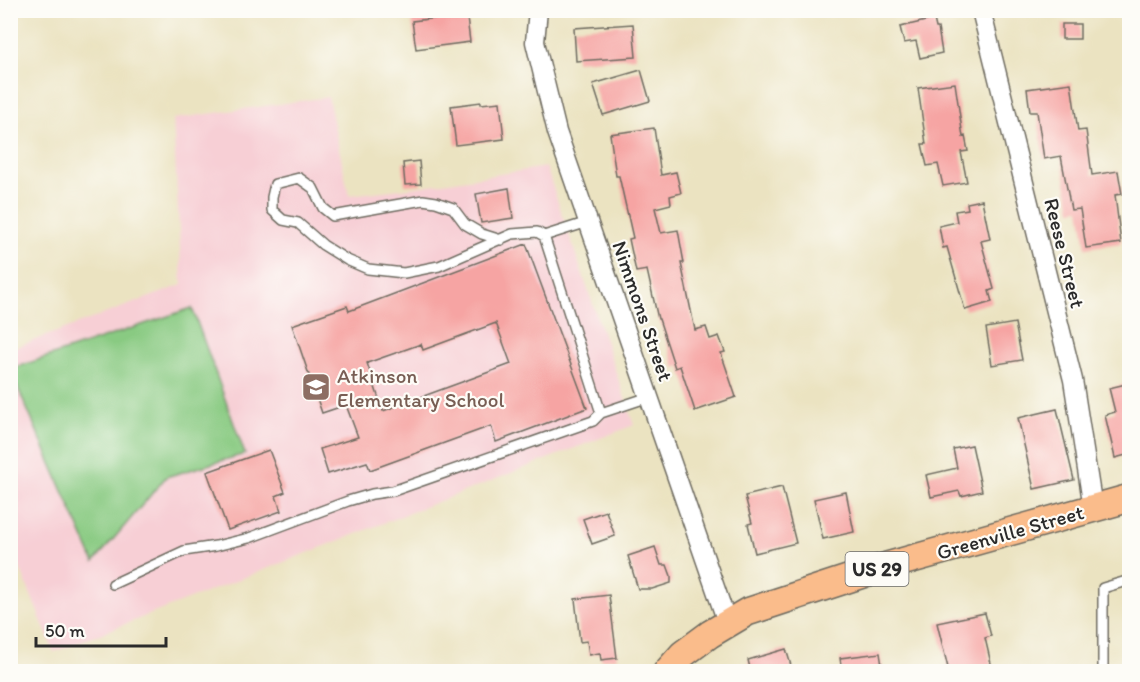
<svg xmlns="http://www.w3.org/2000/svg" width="1140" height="682" viewBox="0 0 1140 682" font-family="Itim,sans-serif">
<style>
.built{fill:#f7cfd5}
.green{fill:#89ca82;stroke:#5a7a56;stroke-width:1.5}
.building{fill:#f6a4a3;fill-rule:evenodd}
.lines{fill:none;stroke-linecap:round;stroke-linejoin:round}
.service-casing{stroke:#6e6b60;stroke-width:12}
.minor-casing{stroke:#6e6b60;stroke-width:21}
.primary-casing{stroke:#6e6b60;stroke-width:30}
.service{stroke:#fff;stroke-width:9}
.minor{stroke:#fff;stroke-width:18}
.primary{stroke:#fabc8b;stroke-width:27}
.labels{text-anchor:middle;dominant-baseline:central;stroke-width:4.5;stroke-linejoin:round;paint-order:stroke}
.shield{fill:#fdfcf7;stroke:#6a6a68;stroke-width:1.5}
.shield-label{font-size:20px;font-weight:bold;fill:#2b2b2b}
.street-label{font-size:21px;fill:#2b2b2b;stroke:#fdfcf7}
.education-label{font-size:21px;fill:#785e54;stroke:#fdfcf7;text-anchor:start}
</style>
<rect width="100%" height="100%" fill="#fdfcf7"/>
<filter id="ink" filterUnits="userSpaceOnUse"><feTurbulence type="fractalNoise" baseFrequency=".0167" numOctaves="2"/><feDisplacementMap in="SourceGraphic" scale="12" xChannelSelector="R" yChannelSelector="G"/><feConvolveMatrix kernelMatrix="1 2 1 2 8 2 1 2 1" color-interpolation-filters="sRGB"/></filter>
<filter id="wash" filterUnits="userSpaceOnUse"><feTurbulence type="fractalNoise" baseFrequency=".008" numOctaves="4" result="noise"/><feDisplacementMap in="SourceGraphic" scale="24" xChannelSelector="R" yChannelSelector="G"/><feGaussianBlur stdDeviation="1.35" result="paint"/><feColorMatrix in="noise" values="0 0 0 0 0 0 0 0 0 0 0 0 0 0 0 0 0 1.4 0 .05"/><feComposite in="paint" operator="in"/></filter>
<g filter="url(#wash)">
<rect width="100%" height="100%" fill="#ebe3c1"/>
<!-- built -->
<path class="built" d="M328,97l21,98 61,-7 136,-21 88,258 -580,227 -43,-106v-197l171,-64 -9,-166z"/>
<!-- green -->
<path class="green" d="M192,308l53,146 -79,23 -72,85 -83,-190v-3z"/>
<g id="blocks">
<!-- building -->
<path class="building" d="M437,10h29l4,32 -54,7 -4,-28 26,-3z
M934,19l2,9h2l4,25 -22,5 -4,-17 -12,2 -4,-16z
M633,24l3,33 -60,4 -2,-33z
M1062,24h18v15h-18z
M641,70l9,31 -47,14 -10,-31z
M955,83l8,54 2,-1 3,15 -7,1 6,30 -24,4 -5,-22 -11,2 -5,-22h4l-8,-56z
M1071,83l7,48 8,-1 6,45 26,-4 4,23 -7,1 6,48 -35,5 -6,-39 -9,1 -10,-54 -17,3 -7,-47h-7l-3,-23z
M481,102v2l19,-2 4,37 -48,6 -5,-39z
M654,128l7,47 15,-3 5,21 -11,3 1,8 -16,4 6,25 17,-3 6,33h-3l14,67 11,-3 4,12 9,-3 6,16 -4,1 15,44 -41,14 -15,-45 -5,2 -16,-49h-1l-11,-49 -11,2 -7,-33 4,-1 -14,-62h-3l-6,-42z
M419,161l2,23 -16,1 -2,-22z
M509,188l4,30 -32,5 -5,-29z
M982,200l8,39 -9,2 13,48 -5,2 3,11 -27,8 -18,-63 -4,1 -4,-22 18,-4 -2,-11 13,-2 -1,-6z
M526,244l61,164 -91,34 -5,-16 -121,44 -3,-8 -39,12 -8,-25 38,-12 -12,-32 -24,8 -30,-88 55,-19 2,5zM496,323l15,41 -128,47 -16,-48 54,-19 2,6z
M1015,323l7,37 -30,5 -6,-37z
M1130,383v71l-15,4 -10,-43 10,-3 -6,-24z
M1057,409l17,71 -40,9 -16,-71z
M972,445l10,46 -21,5 -2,-5 -28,6 -5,-22 31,-7 -4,-19z
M269,450l16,42 -9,4 5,15 -53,19 -21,-58z
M782,487l14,56 -41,10 -7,-29 4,-1 -7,-27z
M846,492l8,40 -31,7 -9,-40z
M606,511l9,25 -23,8 -9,-25z
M655,547l6,18h6l4,11v7l-19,6h-14l-10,-33z
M609,595l8,63 -16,2 -1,-7 -11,2 -2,-14 -7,1 -5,-43z
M985,613l6,23 -6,2 8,34h-44l-12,-49z
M786,649l7,23h-42l-3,-12z
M880,653l3,19h-41l-2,-14z"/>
</g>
</g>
<g filter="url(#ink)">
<use href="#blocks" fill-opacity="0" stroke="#6e6b60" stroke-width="1.5"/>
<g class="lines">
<!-- service casing -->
<g class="service-casing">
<path id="service" d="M544,236l57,177
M501,240l-19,-6 -17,-10 -12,-16 -17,-6 -13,-2 -90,16 -10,-8 -10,-20 -14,-10 -24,6 -3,13v13l11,10 15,3 25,22 24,15 21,9 36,4 35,-7 73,-32 25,-2 7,4 44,-14
M113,584l71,-33 32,-5 33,-8 99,-37 24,-7 21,-3 200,-70 8,-8 48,-16
M1103,672v-84l27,-8"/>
</g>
<!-- minor casing -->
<g class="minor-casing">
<path id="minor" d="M538,10l-3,32 22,90 170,490
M981,10l92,370 20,128"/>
</g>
<!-- primary casing -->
<g class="primary-casing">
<path id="primary" d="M667,672l16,-18 27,-20 37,-22 140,-46 243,-68"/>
</g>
<!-- service -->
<use href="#service" class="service"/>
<!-- minor -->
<use href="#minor" class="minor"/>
<!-- primary -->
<use href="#primary" class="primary"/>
</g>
</g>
<!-- icons -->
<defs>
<g id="school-square" transform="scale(1.5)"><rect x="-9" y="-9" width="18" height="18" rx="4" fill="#8d6e63" stroke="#fdfcf7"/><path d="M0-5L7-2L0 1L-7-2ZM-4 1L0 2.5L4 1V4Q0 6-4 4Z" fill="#fff"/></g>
</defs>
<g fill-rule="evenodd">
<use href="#school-square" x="316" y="387"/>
</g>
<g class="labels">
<!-- shield labels -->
<rect class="shield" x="845.5" y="552" width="63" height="34" rx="4.5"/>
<g class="shield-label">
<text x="877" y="569">US 29</text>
</g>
<!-- street labels -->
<g class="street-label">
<text transform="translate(1065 253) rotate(76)">Reese Street</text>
<text transform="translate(643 311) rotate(71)">Nimmons Street</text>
<text transform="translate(1010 532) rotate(-16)">Greenville Street</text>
</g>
<!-- education labels -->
<g class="education-label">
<text x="337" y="375">Atkinson<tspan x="337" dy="24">Elementary School</tspan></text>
</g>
</g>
<!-- margin -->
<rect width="1140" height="682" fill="none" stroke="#fdfcf7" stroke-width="36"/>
<!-- scale -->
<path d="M36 637v9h130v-9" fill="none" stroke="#2b2b2b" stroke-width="3"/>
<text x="45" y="637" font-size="18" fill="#2b2b2b" stroke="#fdfcf7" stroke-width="4.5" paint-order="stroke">50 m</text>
</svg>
